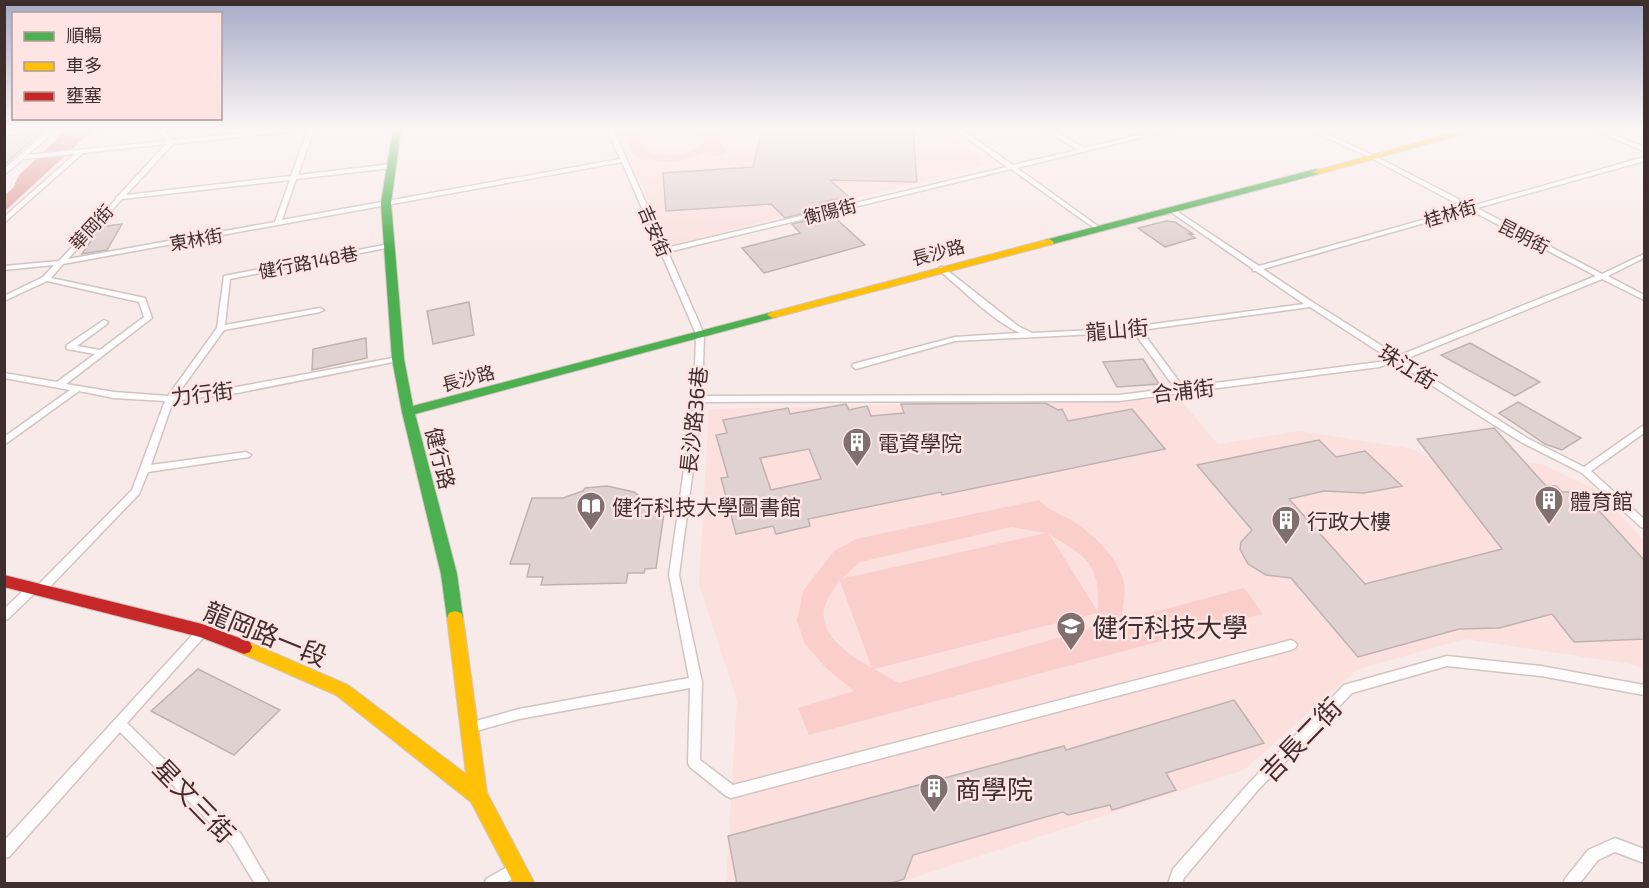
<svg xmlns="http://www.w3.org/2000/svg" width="1649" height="888" viewBox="0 0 1649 888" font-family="'Exo 2','Noto Sans TC',sans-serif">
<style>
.built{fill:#fbe0dd}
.green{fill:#facecb;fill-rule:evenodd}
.water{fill:#e09e9b}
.building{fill:#e0d2d1;stroke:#bfb2b1;stroke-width:1.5;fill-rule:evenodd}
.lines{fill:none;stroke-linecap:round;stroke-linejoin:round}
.lane-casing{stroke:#d2c4c3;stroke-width:3}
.fast-casing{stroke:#d2c4c3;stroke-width:2}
.slow-casing{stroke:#d2c4c3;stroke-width:2}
.jam-casing{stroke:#d2c4c3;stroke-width:2}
.path{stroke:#ddd8d8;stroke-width:2;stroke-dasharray:4.5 2;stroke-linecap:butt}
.lane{fill:#fefcfc;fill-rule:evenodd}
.fast{fill:#4caf50;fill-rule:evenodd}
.slow{fill:#ffc107;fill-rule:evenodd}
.jam{fill:#c62828;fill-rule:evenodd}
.labels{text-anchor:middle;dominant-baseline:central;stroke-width:5;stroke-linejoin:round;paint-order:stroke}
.far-street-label{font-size:18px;fill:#3e2f2e;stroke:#fee5e3}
.street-label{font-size:21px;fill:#3e2f2e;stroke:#fee5e3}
.poi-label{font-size:21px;fill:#3e2f2e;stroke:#fee5e3;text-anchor:start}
.near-poi-label{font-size:26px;fill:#3e2f2e;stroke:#fee5e3;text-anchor:start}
.near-street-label{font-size:26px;fill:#3e2f2e;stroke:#fee5e3}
</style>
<rect width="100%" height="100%" fill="#f8eae9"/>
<!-- built -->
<path class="built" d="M614,129h334l38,36 -315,80z
M1322,129h102l-65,18z
M1176,395l42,49 81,-13 115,18 10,7 117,8 56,26 47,51v128l-13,-5 -166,-25 -107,30 -114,101 -347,113h-171l11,-182 -38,-117 10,-175 421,-9z"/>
<!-- green -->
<path class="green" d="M620,129h14l10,21c19,8 46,8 60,-8l-9,-13h17l15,24 -13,3 -7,-5c-30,14 -41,13 -73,5z
M1039,500c12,12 18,12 32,20 20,12 45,35 52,59 4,13 -1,30 -2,42l123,-33 19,26 -454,121 -11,-27 56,-17 -27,-22 -22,-25 -8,-23 6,-30 31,-40 22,-12zM1012,527l34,6 -205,46 19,-17zM1049,534c39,24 51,29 49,78zM839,580l1,1 32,87c-21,-12 -56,-33 -47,-63 3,-8 10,-17 14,-25zM1097,613l-8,16 -190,54 -25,-14z"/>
<!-- water -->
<path class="water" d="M68,129h26l-89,82v-16l8,-7 6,-13z"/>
<!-- building -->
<path class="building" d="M36,129h8l-40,36v-27z
M762,129l106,4v-4h45l4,53 -87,-2 18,16 -28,7 5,5 -40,10 -14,-14 -105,7 -3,-38 90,-6z
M832,215l33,30 -101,28 -22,-25 58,-15 -8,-9z
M1166,221l9,1 18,12h-4l6,4 -30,9 -27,-19z
M122,224l-15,26 -25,4 18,-27z
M469,302l5,33 -41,9 -6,-33z
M366,338l1,20 -55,12 1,-21z
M1470,343l70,39 -25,14 -74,-41z
M1143,359l16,25 -42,3 -14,-25z
M1518,402l63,36 -19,12 -17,-6 -46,-31z
M1045,403l13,7 4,-1 6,12 64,-12 33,40 -223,46 -1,-3 -133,27 2,7 -34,8 -3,-8 -37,8 -15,-56 7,-1 -12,-42 11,-2 -4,-13 65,-12 2,6 56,-10 3,6 18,-4 4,10 33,-3 -3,-9zM809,449l12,30 -50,11 -11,-32z
M1494,428l52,58h10l6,6h20l62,68v79l-70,3 -22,-28 -53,14 -40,1 -101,28 -67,-79 -25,-3 -18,-11 -8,-15 1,-7 11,-12 -55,-65 122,-25 17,17 29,-6 37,35 -38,7 -40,-2 -35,8 76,85 137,-35 -85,-110z
M607,486l27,6 11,8h21l-10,68 -11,1 -1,4h-16l-2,10 -85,2 2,-8h-16l3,-13h-20l22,-66h31l20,-7 2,-3z
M198,669l82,41 -46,45 -83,-44z
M1234,700l30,43 -98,30 10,17 -64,20 -2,-5 -42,10 -5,-3 -150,43 -9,24 -15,5h-152l-9,-48 336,-90 2,4z"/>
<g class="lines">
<!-- lane casing -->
<g class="lane-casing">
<path id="lane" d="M23,129h11l-30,7v-4z
M46,129h6l-4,8 -21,18 140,-14 -10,-12h6l10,11 110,-11h17l-3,2 -124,13 -47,51 165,-19 17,-47h6l-16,46 93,-11 3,2 -3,2 -95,11 -14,41 338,-61 -13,-30h6l53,119 341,-81 -52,-38h6l52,36 65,-15 -34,-21h7l33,19 82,-19h9l-158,39 82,59 1,1 -3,2 -86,-61 -343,83 36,82 -2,62 417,-1 56,-7 -42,-57 -17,2 -161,8 -99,28 -4,-3 1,-2 102,-27 65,-4c-27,-12 -57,-43 -80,-62v-4h3l75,59 14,7 84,-4 188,-25 -48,-33h-3v-2l-85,-59v-2h4l87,58 206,-58 -94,-50 -63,-29h7l60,27 97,50 172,-49v4l-167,47 125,66 42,-20v4l-36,18 36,19v5l-42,-21 -199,81 124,78 57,29 57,-40 3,-1v7l-53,38 53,48v9l-3,-1 -59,-54 -61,-31 -126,-80 -16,5 -260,34 -417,1 -23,173 23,107 -2,78 33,25 558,-145 4,2 2,3 -2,3 -4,2 -560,148 -5,-2 -36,-29 -2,-4 2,-75 -171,31 -43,12 -4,-1 -2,-4 2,-4 4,-1 43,-12 170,-31 -20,-103 25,-176 2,-65 -74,-172 -559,102 -12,14 94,20 7,20 -86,66 48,8 54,4 49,-68 7,-52 165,-32 2,1v2l-161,32 -5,46 95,-17 4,2 -4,2 -96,18 -47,65 60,-8 161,-30 4,2 -4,2 -161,32 -64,8 -22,64 95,-13 5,3 -2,2 -101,15 -9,22 -92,96 -4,1 -4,-1 -1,-3 1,-3 93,-94 33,-89 -51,-3 -35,-7 -75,54v-8l66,-47 -66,-12v-5l53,9 38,-28 -28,-5 -1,-2 1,-2 37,-25 4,2 -1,2 -30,22 23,4 44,-33 -5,-15 -92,-21 -43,20v-5l39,-19 11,-12 -50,5v-4l55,-5 57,-62v-2l2,-1 48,-52 -83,9 -79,70v-6l71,-63 -52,5 -19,16v-6l39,-34zM290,180l-15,42 -207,37 54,-60zM1470,210l126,66 -198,80 -84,-53 -51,-34zM1310,307l80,52 -11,3 -196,25 -42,-57z
M1591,129h7l46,18v4z
M31,586l4,1 1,3 -1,3 -27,26 -4,1v-11l23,-22z
M199,630l4,2 2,3 -2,3 -76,85 114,111 29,50h-15l-24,-40 -111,-112 -111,125 -5,1v-17l191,-209z
M1447,656l94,10 103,19v10l-103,-19 -94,-10 -95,27 -94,97 -74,88 -2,6h-14l5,-15 77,-87 94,-97z
M1615,838l29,11v14l-29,-11 -17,8 -19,24h-16l2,-5 23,-29z
M509,866l5,2 2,5c-6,13 -20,11 -32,11l2,-5z"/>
</g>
<!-- fast casing -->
<g class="fast-casing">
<path id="fast" d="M393,129h8l-10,74 13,156 9,47 356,-93 4,-1 6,3 -2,2 -362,97 42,160 6,44 -2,5 -6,2 -6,-2 -2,-5 -6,-44 -39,-162 -10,-53 -11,-156z
M1316,169l3,1v4l-270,71 -5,-3 1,-2z"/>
</g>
<!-- slow casing -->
<g class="slow-casing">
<path id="slow" d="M1468,129h13l-162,45 -8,-2z
M1049,239l5,3 -1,2 -280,74 -6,-3 2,-2z
M455,611l6,2 2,5 24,175 48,91h-21l-43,-82 -135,-107 -98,-43 -2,-5 2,-5 6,-2 104,45 118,89 -19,-156 2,-5z"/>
</g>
<!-- jam casing -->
<g class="jam-casing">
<path id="jam" d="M4,575l198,49 48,18 2,5 -2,5 -6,2 -44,-17 -196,-50z"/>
</g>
<!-- path -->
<path class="path" d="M91,138l10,-9"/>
<!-- lane -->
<use href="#lane" class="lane"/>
<!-- fast -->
<use href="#fast" class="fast"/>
<!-- slow -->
<use href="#slow" class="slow"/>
<!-- jam -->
<use href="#jam" class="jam"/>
</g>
<!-- sky -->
<linearGradient id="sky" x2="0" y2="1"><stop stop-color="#a5abc9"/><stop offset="0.51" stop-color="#fcf6f5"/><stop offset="1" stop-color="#fcf6f5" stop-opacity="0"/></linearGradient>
<rect width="1649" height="253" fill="url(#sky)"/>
<!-- icons -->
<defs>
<g id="building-pin" transform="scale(1.5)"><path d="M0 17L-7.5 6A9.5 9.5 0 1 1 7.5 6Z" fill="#7f706f" stroke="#fee5e3"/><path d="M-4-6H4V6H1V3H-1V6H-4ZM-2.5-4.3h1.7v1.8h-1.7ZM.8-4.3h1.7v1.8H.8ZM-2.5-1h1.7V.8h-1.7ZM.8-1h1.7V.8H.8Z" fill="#fff"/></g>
<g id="library-pin" transform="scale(1.5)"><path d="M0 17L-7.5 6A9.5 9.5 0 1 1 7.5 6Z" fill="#7f706f" stroke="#fee5e3"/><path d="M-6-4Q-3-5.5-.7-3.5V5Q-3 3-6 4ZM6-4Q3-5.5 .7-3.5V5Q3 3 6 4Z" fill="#fff"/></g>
<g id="university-pin" transform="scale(1.5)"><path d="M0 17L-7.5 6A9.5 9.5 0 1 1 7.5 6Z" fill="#7f706f" stroke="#fee5e3"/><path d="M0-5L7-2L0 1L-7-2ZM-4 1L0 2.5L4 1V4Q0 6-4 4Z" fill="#fff"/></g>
</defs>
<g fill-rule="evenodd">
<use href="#building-pin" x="857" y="442"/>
<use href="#building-pin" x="1549" y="500"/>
<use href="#library-pin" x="591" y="506"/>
<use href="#building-pin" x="1286" y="520"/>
<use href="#university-pin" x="1071" y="626"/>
<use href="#building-pin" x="934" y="788"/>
</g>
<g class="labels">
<!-- far-street labels -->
<g class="far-street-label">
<text transform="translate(830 211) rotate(-14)">衡陽街</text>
<text transform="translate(1450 213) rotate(-16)">桂林街</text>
<text transform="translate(91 227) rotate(-47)">華岡街</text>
<text transform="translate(655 231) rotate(67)">吉安街</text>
<text transform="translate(1524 236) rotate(27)">昆明街</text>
<text transform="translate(196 239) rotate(-10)">東林街</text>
<text transform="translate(938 252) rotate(-15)">長沙路</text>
<text transform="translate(308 262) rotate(-11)">健行路148巷</text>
<text transform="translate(468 378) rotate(-15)">長沙路</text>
</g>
<!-- street labels -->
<g class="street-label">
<text transform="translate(1117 329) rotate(-5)">龍山街</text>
<text transform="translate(1408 366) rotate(32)">珠江街</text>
<text transform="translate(1183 390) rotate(-7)">合浦街</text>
<text transform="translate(202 393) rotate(-7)">力行街</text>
<text transform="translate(693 420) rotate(-84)">長沙路36巷</text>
<text transform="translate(441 458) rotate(76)">健行路</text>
</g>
<!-- poi labels -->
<g class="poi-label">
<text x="878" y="442">電資學院</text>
<text x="1570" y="500">體育館</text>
<text x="612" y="506">健行科技大學圖書館</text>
<text x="1307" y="520">行政大樓</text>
</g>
<!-- near-poi labels -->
<g class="near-poi-label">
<text x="1092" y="626">健行科技大學</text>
<text x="955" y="788">商學院</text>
</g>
<!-- near-street labels -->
<g class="near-street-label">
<text transform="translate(266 633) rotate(22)">龍岡路一段</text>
<text transform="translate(1300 739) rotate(-46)">吉長二街</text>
<text transform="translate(195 800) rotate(46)">星文三街</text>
</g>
</g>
<!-- border -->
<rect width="1649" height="888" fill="none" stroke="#3e2f2e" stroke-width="12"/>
<!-- legend -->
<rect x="12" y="12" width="210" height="108" fill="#fee5e3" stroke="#b19c9b" stroke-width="1.5"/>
<rect x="24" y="32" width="30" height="9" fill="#4caf50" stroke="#b19c9b" stroke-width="1.5"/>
<text x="66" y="42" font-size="18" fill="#3e2f2e">順暢</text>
<rect x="24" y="62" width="30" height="9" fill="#ffc107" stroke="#b19c9b" stroke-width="1.5"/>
<text x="66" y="72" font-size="18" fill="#3e2f2e">車多</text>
<rect x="24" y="92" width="30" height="9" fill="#c62828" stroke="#b19c9b" stroke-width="1.5"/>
<text x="66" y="102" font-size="18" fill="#3e2f2e">壅塞</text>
</svg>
